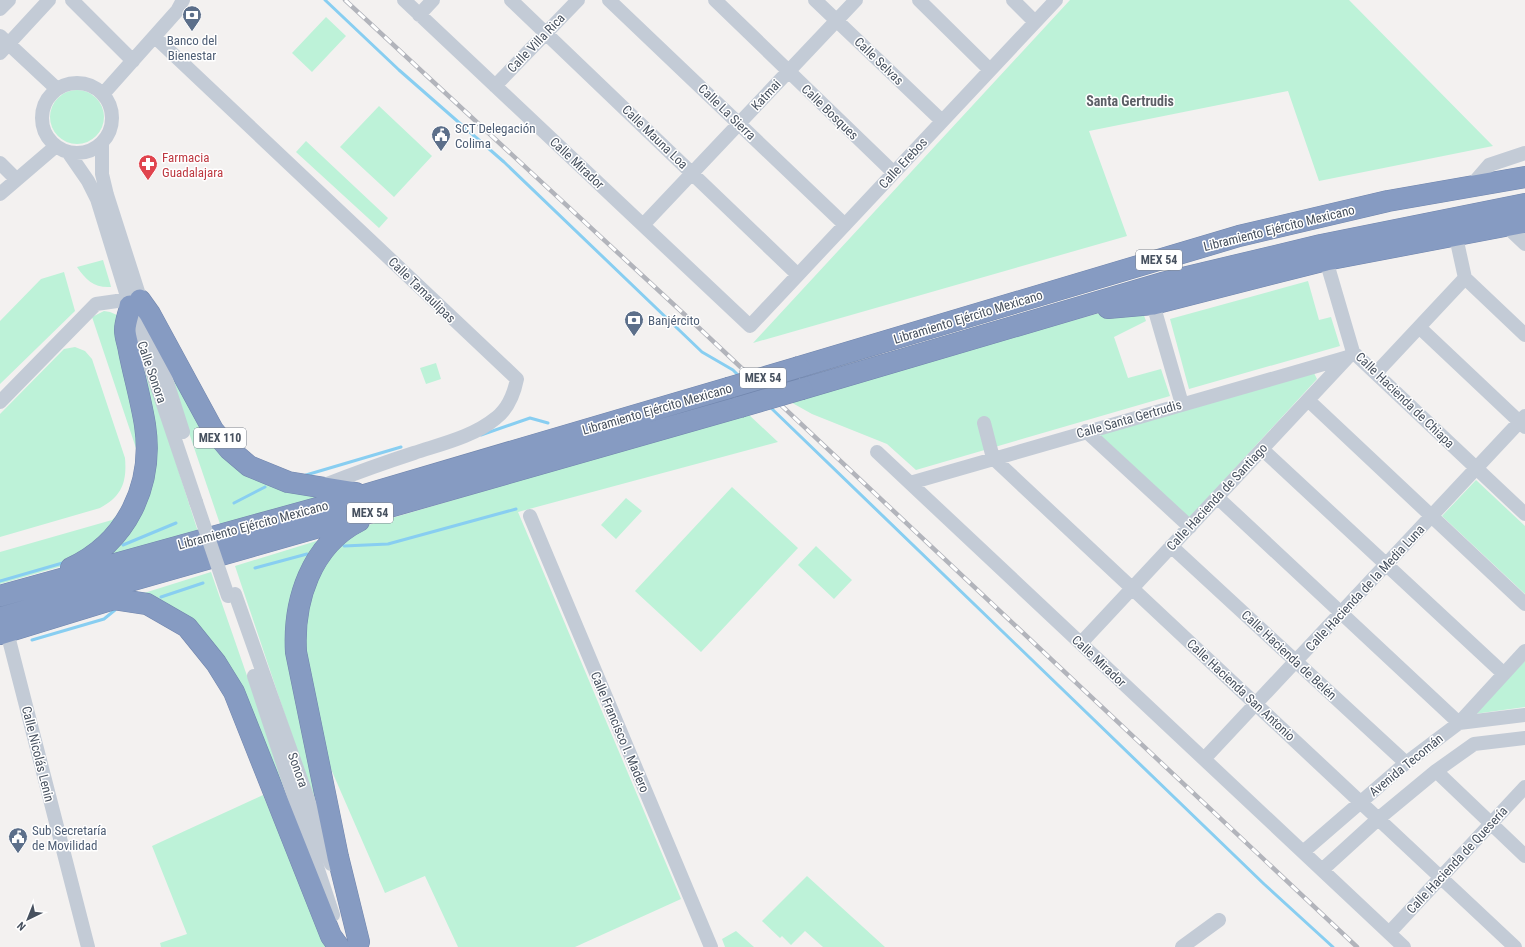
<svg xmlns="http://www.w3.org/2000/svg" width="1525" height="947" viewBox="0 0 1525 947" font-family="'Roboto Condensed',sans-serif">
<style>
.green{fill:#bdf2d8}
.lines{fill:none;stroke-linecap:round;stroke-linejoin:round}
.stream{stroke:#88cef1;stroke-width:3}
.highway-casing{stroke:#7186ad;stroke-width:22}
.minor{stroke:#c3cbd6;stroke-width:14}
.highway{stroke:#869bc2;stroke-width:21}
.rail-casing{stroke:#b2b4bb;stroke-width:4.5}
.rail{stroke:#fff;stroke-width:3;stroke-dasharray:9;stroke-linecap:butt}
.highway-bridge-casing{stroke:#7186ad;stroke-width:22;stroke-linecap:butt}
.minor-bridge{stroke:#c3cbd6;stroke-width:14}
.highway-bridge{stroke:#869bc2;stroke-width:21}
.labels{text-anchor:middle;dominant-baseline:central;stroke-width:3;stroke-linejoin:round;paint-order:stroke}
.shield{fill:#fff;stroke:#7e858f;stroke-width:1}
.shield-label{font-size:12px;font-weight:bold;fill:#47515f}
.service-label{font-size:13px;fill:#4e5e75;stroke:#fff;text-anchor:start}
.street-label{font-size:13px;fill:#47515f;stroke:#fff}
.health-label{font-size:13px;fill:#be3a42;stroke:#fff;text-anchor:start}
.neighbourhood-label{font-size:14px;font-weight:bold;fill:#5c5f66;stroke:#fff}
</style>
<rect width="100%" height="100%" fill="#f3f1f0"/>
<!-- green -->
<path class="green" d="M1070,0h279l144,146 -174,35 -31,-90 -199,40 38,105 -374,107z
M326,17l20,19 -34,36 -20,-19z
M50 117a27 27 0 1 1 54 0a27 27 0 1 1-54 0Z
M379,106l53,50 -38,41 -54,-50z
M306,141l82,77 -9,10 -83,-76z
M103,260l7,23 1,4c-17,1 -25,-7 -34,-20z
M64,272l11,39 -75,73v-63l41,-42z
M1308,281l11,39 12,-3 9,29 -151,43 -19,-70z
M1139,302l7,19 -32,16 14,41 33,-9 9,27 -254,74 -29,-26 -75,-30 -25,-14z
M104,311l6,1 7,3 24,125v23l-49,-146z
M152,324l53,106 120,68 -104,29z
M136,337l63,198 -102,27 44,-51z
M75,347l10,4 7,8 33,99c2,24 -3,38 -25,50l-100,29v-123l64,-65z
M436,363l5,16 -15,5 -6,-16z
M1314,373l3,6 -128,139 -90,-84z
M747,413l31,29 -260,70 163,387 -106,48h-117l-33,-71 -40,17 -61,-140 -24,-120 17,-59 38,-45z
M1476,480l49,46v68l-83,-78z
M732,487l66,61 -97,104 -66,-61z
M626,498l16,13 -26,28 -15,-14z
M130,503l-13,19 -48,42 -69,20v-32l112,-32z
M326,538l-35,65 45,264 -101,-301z
M816,546l36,34 -18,19 -36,-34z
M211,572l103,297 -86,-199 -87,-76z
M1525,661v46l-51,7z
M263,795l65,152h-167l-1,-4 27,-9 -35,-88z
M807,876l78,71h-62l-18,-16 -14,14 -9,-9 -2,2 -18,-17z
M736,931l18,16h-29l-3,-8z"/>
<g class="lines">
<!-- stream -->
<path class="stream" d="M325,0l74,70 105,92 198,190 31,18 6,6
M770,407l494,477 69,63
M481,435l49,-17 18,5
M306,475l95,-28
M234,503l31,-16
M123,545l53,-22
M344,546l44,-2 128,-35
M255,568l52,-14
M0,581l66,-19
M161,597l42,-14
M32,640l72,-21 11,-9"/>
<!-- highway casing -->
<g class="highway-casing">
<path id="highway" d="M140,300l10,14 63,116 16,19 20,17 39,16 68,11
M1108,308l45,-4 173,-44 199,-38
M799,367l440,-131 149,-35 137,-24
M802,389l360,-106 159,-38 204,-41
M359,521c-48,24 -66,80 -63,131l42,205 21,85
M71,568c56,-26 83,-83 74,-143 -4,-25 -11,-49 -16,-74 -1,-7 -4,-14 -4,-21 0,-8 4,-17 5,-24
M0,596l364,-101 364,-107
M0,618l740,-211
M0,634l114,-35 33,5 40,23 29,36 18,29 97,244 8,11"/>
</g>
<!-- minor -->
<path class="minor" d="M72,0l61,61
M404,0l346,326 306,-326
M511,0l287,275
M609,0l236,225
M715,0l179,173
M815,0l127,121
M919,0l71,70
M1013,0l22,22
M0,9l9,-9
M419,15l14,-15
M0,36l57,53
M155,37l362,342c-3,15 -8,29 -21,39 -23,19 -55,26 -82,35 -31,10 -61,21 -92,33
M0,53l49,-53
M42 118a35 35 0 1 1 70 0a35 35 0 1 1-70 0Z
M495,86l83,-86
M103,94l74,-83 6,-11
M102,144v30l5,21 76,237
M68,152l20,29 9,18 33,107 66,196
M0,163l16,16
M1470,187l19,-22 36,-12
M0,194l56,-48
M643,225l213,-225
M1506,226l19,18
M1454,228l11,50 60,57
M1326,260l27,92 172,162
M1153,304l29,100
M1419,327l106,100
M1376,373l89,-95
M1308,400l217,204
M0,402l96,-98 21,-3 18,-5
M984,423l9,35 522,489
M1086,431l104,96
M1262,449l242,225
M877,452l527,495
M910,483l438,-126
M1217,497l242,226 66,-72
M530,516l181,431
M1171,546l235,217
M235,594l96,270
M7,632l81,315
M1081,643l268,-287
M254,676l79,239
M1204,759l321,-343
M1436,771l89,85
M1303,852l103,-89 53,-40 66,-8
M1322,870l56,-51 58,-48 38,-27 51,-6
M1389,933l136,-146
M1182,947l37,-27"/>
<!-- highway -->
<use href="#highway" class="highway"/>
<!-- rail casing -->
<g class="rail-casing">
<path id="rail" d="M345,0l353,327 659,620"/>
</g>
<!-- rail -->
<use href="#rail" class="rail"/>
<!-- highway-bridge casing -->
<g class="highway-bridge-casing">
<path id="highway-bridge" d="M728,388l71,-21
M740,407l62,-18"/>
</g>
<!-- minor-bridge -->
<path class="minor-bridge" d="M196,502l32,94"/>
<!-- highway-bridge -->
<use href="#highway-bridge" class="highway-bridge"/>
</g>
<!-- icons -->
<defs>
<g id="bank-pin" transform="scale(1)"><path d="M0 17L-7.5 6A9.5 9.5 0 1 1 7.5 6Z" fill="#5c6f8a" stroke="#fff"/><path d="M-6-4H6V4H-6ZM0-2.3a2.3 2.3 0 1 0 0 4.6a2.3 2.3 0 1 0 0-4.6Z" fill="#fff"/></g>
<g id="civic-pin" transform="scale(1)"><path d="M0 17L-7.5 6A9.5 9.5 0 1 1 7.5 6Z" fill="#5c6f8a" stroke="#fff"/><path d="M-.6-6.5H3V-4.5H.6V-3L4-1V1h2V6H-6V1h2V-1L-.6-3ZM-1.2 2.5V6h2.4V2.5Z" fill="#fff"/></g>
<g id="pharmacy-pin" transform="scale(1)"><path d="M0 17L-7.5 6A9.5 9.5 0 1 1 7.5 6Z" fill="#e0444e" stroke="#fff"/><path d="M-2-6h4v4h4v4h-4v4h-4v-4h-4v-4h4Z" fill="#fff"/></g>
</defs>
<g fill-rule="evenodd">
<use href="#bank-pin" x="192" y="15"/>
<use href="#civic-pin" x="441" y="135"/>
<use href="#pharmacy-pin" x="148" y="164"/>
<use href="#bank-pin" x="634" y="320"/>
<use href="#civic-pin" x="18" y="837"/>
</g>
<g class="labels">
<!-- shield labels -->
<g class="shield">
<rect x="1136" y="250" width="46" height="20" rx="3"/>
<rect x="740" y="368" width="46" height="20" rx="3"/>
<rect x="194" y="428" width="52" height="20" rx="3"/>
<rect x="347" y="503" width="46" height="20" rx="3"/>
</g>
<g class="shield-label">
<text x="1159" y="260">MEX 54</text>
<text x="763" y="378">MEX 54</text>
<text x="220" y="438">MEX 110</text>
<text x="370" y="513">MEX 54</text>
</g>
<!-- service labels -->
<g class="service-label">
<text x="192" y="40" text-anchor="middle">Banco del<tspan x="192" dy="15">Bienestar</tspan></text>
<text x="455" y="128">SCT Delegación<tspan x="455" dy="15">Colima</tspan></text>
<text x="648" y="320">Banjército</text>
<text x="32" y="830">Sub Secretaría<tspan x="32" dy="15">de Movilidad</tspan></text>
</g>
<!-- street labels -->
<g class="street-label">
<text transform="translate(536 43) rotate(-46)">Calle Villa Rica</text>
<text transform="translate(879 61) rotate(44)">Calle Selvas</text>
<text transform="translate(766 95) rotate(-47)">Katmai</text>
<text transform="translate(727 112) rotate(44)">Calle La Sierra</text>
<text transform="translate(830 112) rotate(44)">Calle Bosques</text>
<text transform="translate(655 137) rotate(44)">Calle Mauna Loa</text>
<text transform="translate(577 163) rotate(43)">Calle Mirador</text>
<text transform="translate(903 163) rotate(-47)">Calle Erebos</text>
<text transform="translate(1279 228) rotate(-14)">Libramiento Ejército Mexicano</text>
<text transform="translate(422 290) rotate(44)">Calle Tamaulipas</text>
<text transform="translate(968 317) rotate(-17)">Libramiento Ejército Mexicano</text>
<text transform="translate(152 372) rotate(71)">Calle Sonora</text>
<text transform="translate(1405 400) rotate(44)">Calle Hacienda de Chiapa</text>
<text transform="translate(657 409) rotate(-16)">Libramiento Ejército Mexicano</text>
<text transform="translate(1129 419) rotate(-16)">Calle Santa Gertrudis</text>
<text transform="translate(1217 497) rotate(-47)">Calle Hacienda de Santiago</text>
<text transform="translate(253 525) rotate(-15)">Libramiento Ejército Mexicano</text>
<text transform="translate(1365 588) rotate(-47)">Calle Hacienda de la Media Luna</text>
<text transform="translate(1289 655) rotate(43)">Calle Hacienda de Belén</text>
<text transform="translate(1099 661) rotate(43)">Calle Mirador</text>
<text transform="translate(1241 690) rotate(43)">Calle Hacienda San Antonio</text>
<text transform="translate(620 732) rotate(67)">Calle Francisco I. Madero</text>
<text transform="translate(38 754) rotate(76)">Calle Nicolás Lenin</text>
<text transform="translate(1406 765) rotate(-39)">Avenida Tecomán</text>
<text transform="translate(298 770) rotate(70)">Sonora</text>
<text transform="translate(1457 860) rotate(-47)">Calle Hacienda de Quesería</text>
</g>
<!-- health labels -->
<g class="health-label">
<text x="162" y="157">Farmacia<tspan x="162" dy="15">Guadalajara</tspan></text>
</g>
<!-- neighbourhood labels -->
<g class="neighbourhood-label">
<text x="1130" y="101">Santa Gertrudis</text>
</g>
</g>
<!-- north arrow -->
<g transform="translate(28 919) rotate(223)" stroke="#ffffff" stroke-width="3" paint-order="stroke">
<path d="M0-3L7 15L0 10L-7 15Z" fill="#47515f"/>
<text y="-6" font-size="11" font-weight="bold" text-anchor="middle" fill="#47515f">N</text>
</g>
</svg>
